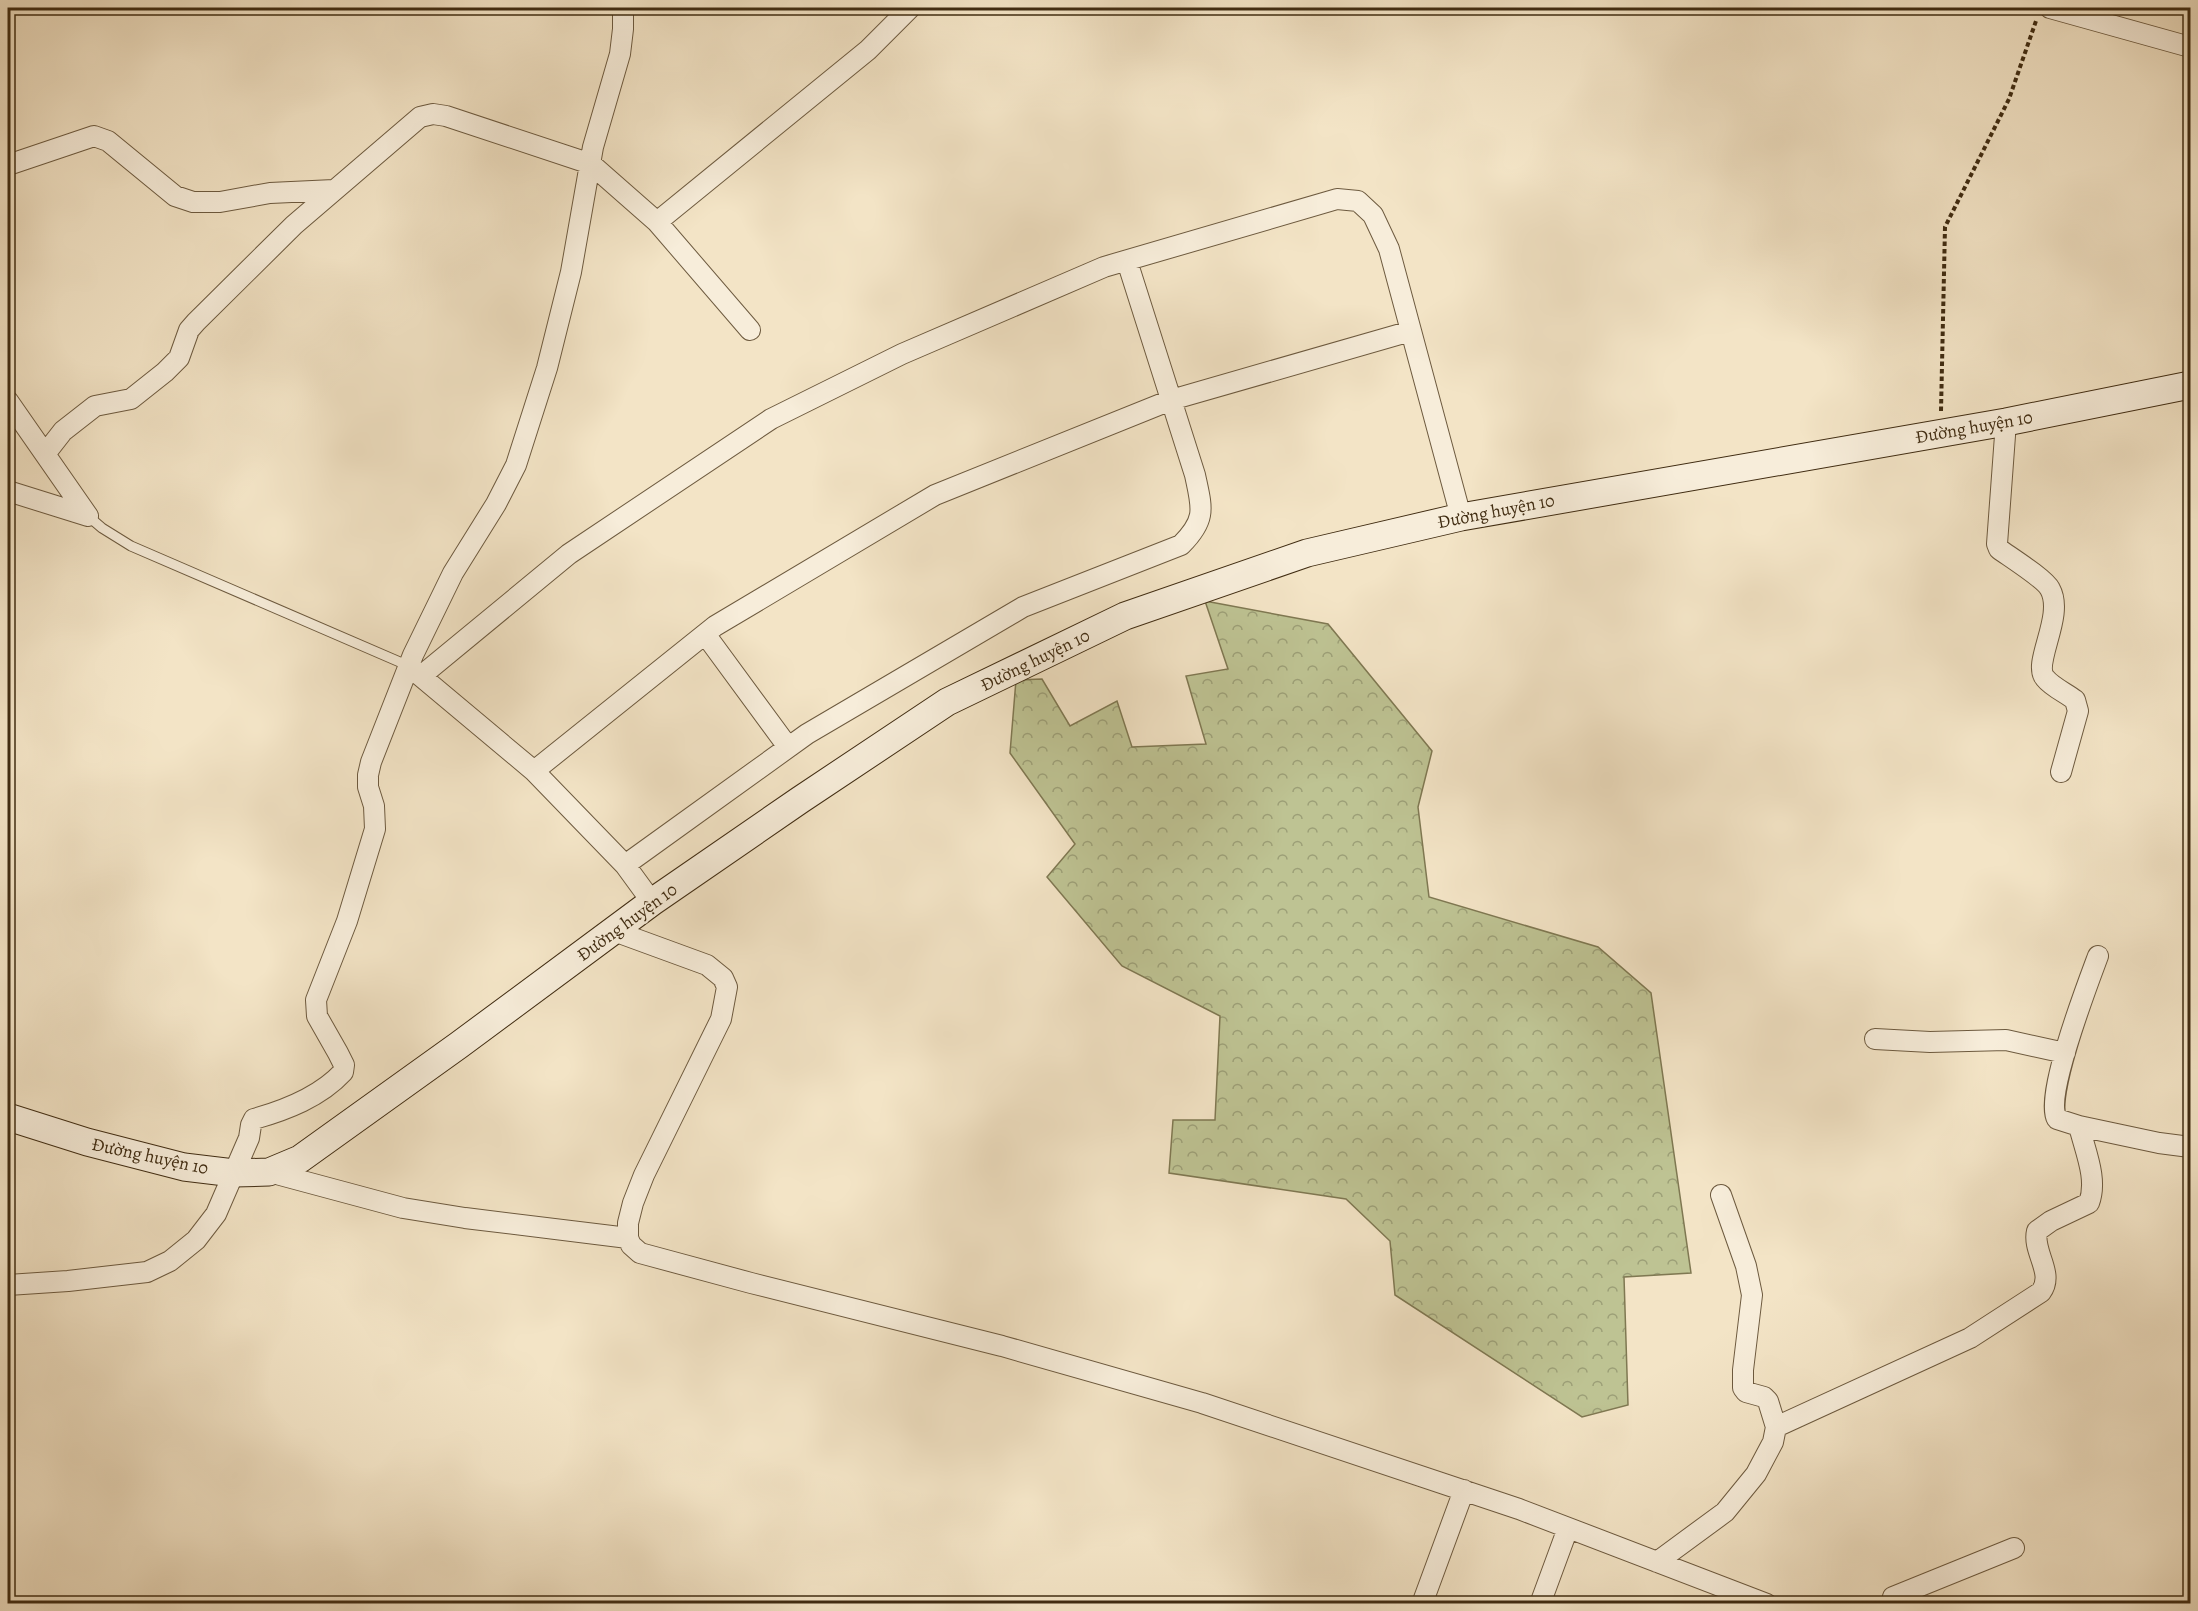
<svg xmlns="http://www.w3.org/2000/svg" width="2198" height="1611" viewBox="0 0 2198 1611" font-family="Alegreya,serif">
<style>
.forest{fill:url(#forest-crowns);stroke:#7f7852;stroke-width:1.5}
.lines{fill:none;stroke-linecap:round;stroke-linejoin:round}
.lane-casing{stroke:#6d5a3f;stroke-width:11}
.street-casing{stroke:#6d5a3f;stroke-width:22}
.secondary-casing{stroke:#402c12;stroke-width:29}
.path{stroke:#402c12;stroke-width:4;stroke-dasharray:4.5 3;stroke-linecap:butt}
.lane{stroke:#f7edda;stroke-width:9}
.street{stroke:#f7edda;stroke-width:20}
.secondary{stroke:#f7edda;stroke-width:27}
.labels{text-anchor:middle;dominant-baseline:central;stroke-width:4.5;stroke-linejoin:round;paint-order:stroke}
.street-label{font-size:18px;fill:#402c12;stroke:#f7edda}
</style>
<defs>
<pattern id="forest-crowns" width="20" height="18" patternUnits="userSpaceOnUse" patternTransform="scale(1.5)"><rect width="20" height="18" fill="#bec393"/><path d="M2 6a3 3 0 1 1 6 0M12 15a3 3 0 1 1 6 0" fill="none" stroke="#9c9f77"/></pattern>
</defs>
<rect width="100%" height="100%" fill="#f3e4c6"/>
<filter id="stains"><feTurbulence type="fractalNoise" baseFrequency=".00333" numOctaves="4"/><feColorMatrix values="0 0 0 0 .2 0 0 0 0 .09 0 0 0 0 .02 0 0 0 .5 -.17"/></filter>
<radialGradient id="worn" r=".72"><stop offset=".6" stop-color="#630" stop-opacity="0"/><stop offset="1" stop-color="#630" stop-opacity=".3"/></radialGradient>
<!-- forest -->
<path class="forest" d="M1205,601l123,23 104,127 -14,56 11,90 169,50 53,46 40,280 -67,4 4,128 -46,12 -187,-122 -5,-54 -44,-42 -177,-26 4,-53h42l5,-104 -98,-50 -75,-89 28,-33 -65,-91 6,-73 26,-1 28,47 47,-25 15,46 74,-3 -20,-68 42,-7z"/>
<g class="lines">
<!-- lane casing -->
<g class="lane-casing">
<path id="lane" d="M88,516l14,12 29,18 278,120"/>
</g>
<!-- street casing -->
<g class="street-casing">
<path id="street" d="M2050,8l140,39
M8,165l86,-29 14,5 67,55 18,6h27l50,-9 64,-3
M657,222l211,-172 42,-42
M8,401l80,115
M2006,422l-9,122 2,5c11,8 46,30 51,40 15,27 -18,74 -5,89 7,9 21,15 30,22l3,11 -17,61
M45,454l18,-23 32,-25 36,-7 34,-27 14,-14 10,-28 7,-8 98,-97 126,-108 13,-3 13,2 145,48 66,58 93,108
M8,491l80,25
M705,634l83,113
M411,668l123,103 91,94 27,37
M421,676l148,-122 202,-135 131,-65 202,-87 233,-68 21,2 15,14 16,34 72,268
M534,771l181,-145 220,-131 236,-95 240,-69
M625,865l182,-131 216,-127 158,-62c26,-26 21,-37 14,-70l-68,-214
M614,931l93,34 16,13 4,9 -6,32 -77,156 -11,28 -5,20v15l3,7 9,8 111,30 251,63 200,57 317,106 248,95
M1875,1039l55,3 76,-2 59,13
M2079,1126l80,17 31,4
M269,1172l134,36 62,10 163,20
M1721,1195l25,71 6,29 -9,75v18l3,4 18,5 4,4 8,26
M8,1285l60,-4 79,-9 23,-11 26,-21 20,-26 33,-76 2,-13 3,-6c32,-9 66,-22 89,-47l1,-7 -6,-12 -21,-37 -1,-16 31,-79 28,-92 -1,-23 -6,-19v-12l3,-13 42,-107 40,-82 43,-69 20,-39 31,-97 24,-96 22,-125 27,-93 3,-25v-21
M1657,1562l68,-50 31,-38 17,-32 3,-15 194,-89 71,-46c14,-19 -9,-40 -4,-61l14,-10 38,-18c9,-24 -4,-52 -10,-77l-22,-7c-13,-22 31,-136 41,-163
M1422,1604l42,-114
M1540,1604l28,-76
M1891,1604l2,-7 121,-49"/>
</g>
<!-- secondary casing -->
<g class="secondary-casing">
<path id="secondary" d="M8,1117l79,25 97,25 50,6 35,-1 31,-13 159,-114 193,-143 148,-102 147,-98 178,-86 182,-63 154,-36 545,-95 184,-37"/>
</g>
<!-- path -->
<path class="path" d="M1941,411l4,-184 64,-128 27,-78"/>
<!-- lane -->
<use href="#lane" class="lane"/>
<!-- street -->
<use href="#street" class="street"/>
<!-- secondary -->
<use href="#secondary" class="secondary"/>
</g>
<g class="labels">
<!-- street labels -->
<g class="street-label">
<text transform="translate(1974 427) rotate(-10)">Đường huyện 10</text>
<text transform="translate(1496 511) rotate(-11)">Đường huyện 10</text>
<text transform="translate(1035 660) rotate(-26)">Đường huyện 10</text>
<text transform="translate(627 922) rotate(-36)">Đường huyện 10</text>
<text transform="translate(150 1156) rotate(12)">Đường huyện 10</text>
</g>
</g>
<!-- margin -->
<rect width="2198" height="1611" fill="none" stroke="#f3e4c6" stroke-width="30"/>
<rect x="9" y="9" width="2180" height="1593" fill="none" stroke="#402c12" stroke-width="3"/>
<rect x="15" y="15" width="2168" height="1581" fill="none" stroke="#402c12" stroke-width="1.5"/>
<rect width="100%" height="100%" filter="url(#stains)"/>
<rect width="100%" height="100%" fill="url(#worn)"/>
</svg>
